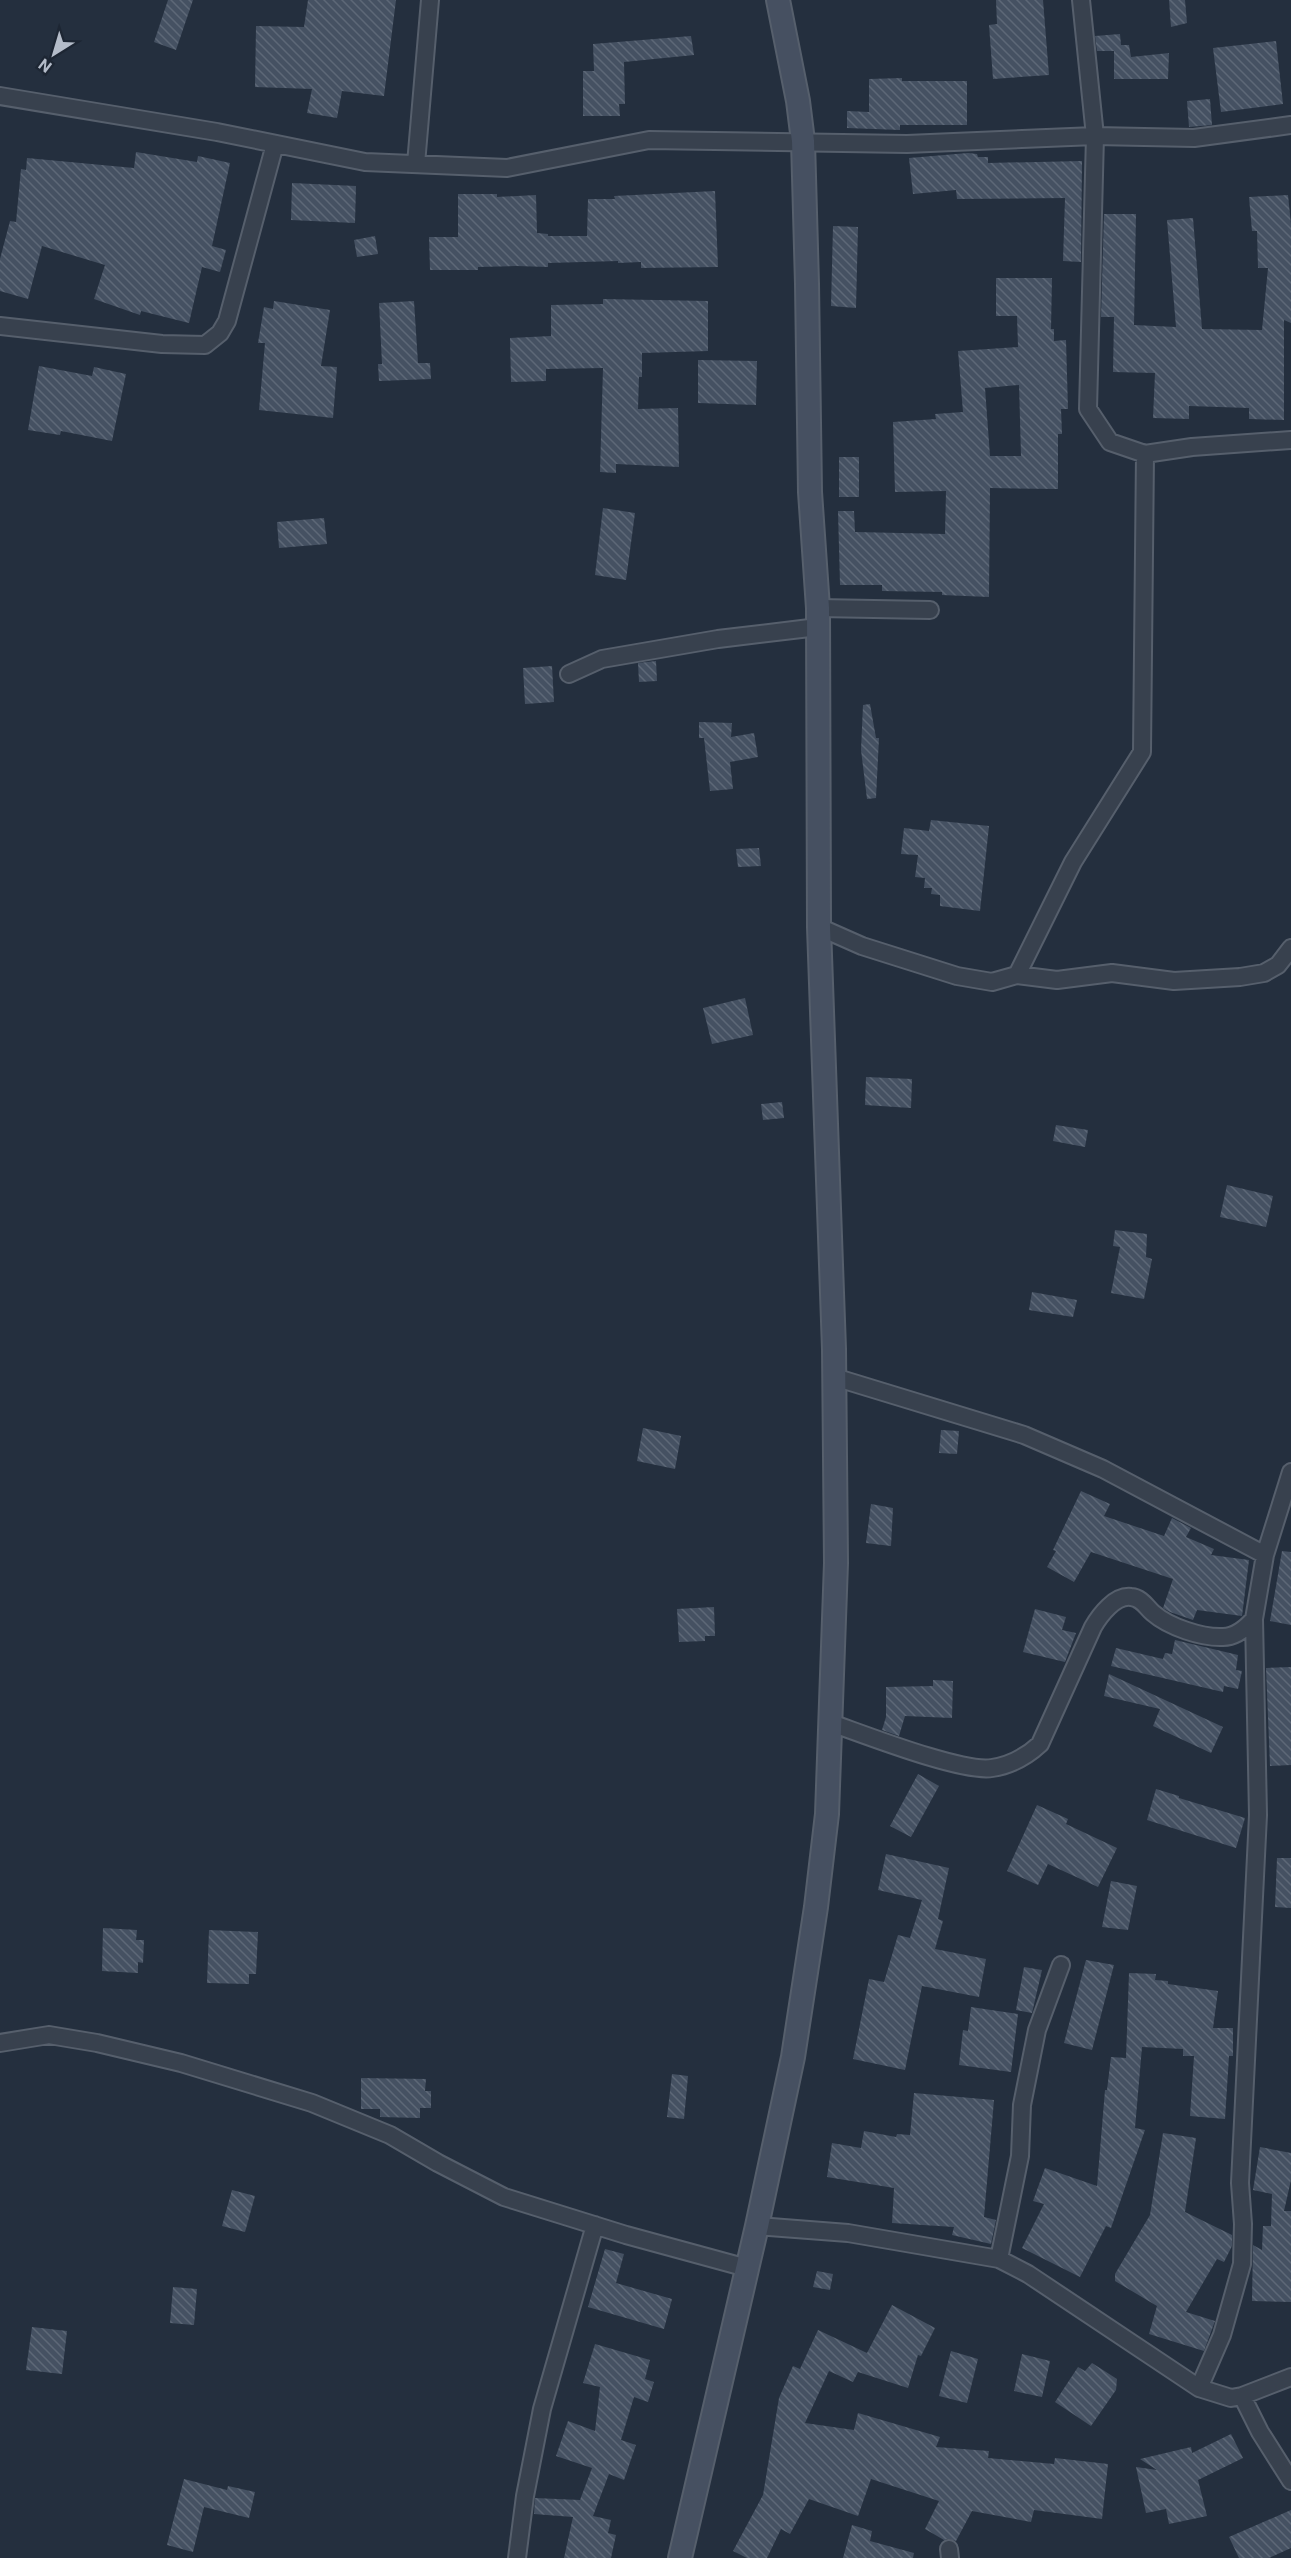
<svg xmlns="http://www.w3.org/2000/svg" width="1291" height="2558" viewBox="0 0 1291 2558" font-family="Roboto,sans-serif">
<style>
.building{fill:url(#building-back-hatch);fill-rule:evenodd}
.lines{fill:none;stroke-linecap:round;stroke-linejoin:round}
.street-casing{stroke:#565f6c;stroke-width:20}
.secondary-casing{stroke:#565f6c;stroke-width:26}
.street{stroke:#38414e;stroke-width:16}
.secondary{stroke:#465061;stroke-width:22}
</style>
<defs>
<pattern id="building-back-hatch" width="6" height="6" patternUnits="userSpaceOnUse" patternTransform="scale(1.5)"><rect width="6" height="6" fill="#455162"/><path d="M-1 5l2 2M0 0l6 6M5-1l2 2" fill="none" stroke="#5d6877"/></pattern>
</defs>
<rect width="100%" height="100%" fill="#242f3e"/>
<!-- building -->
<path class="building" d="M168,0h25l-17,50 -22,-8z
M308,0h88l-12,96 -42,-5 -5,27 -30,-5 5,-24 -57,-2 1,-61 48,1z
M996,0h47l6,75 -56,4 -4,-54 8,-1z
M1169,0h16l2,23 -16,4z
M1120,34l1,11h8l2,12 38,-4 -1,26h-54v-28h-17l-2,-15z
M691,36l3,19 -70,7 1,42h-6l1,12h-37v-45h11l-1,-27z
M1276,41l7,63 -62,8 -8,-64z
M902,78v3h65v44h-67v5l-53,-2v-17l22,1v-33z
M1210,99l2,26 -23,2 -2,-26z
M136,152l61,10 1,-6 32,7 -18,83 14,4 -6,22 -18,-5 -13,56 -48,-12 -1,4 -46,-16 11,-34 -63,-19 -14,53 -28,-8v-32l10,-38 6,1 5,-53 5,1 1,-12 107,10z
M968,153l9,1 1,3h10v6l94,-2 -1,101 -18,-1 2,-63 -108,1 -1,-9 -43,4 -4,-36z
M292,183l64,3 -1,37 -64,-3z
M715,191l3,76 -77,1v-6l-23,1v-2l-70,2v4l-32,-1 -38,1v3h-48l-1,-33h29v-43h39v3l39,-2 1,38 11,1v2h39l1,-37h27l-1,-3z
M1288,195l3,29v99l-7,-3v100l-35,-1v-11l-60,-2v13l-36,-1 2,-45 -42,-1 1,-55h-13l3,-103h32l-2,111 42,2 -9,-107 26,-2 9,111 60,1 6,-62h-10l-1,-37h-5l-3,-34z
M833,226l25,1 -2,81 -25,-2z
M375,236l3,18 -21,3 -3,-17z
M996,278h56l-1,51h3v12l12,-1 2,69h-7l1,25h-4v55l-68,-1 -1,109 -47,-2v-3l-60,-1v-6h-42l-2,-74h16l1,21 90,2 1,-43 -51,1 -2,-70 43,-3 -1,-5 28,-2 -5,-61 60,-4 -1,-31h-21zM1019,385l2,71h-31l-5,-68z
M603,299l105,2v50l-66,2v24h-3l-1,32 40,-1 1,59 -63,-3v9l-16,-1 3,-104 -57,1v12l-35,1 -1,-44 41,-2v-31l52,-1z
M274,301l56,9 -9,56 16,1 -4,51 -74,-8 6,-67h-7l6,-36 9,2z
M414,301l4,62h12l1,16 -52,2 -1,-17h4l-3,-61z
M698,360l59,1 -1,44 -58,-2z
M39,366l53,10 2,-9 32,7 -14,67 -51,-10 -1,4 -32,-5z
M839,457h20v40h-20z
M603,508l32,5 -9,67 -31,-5z
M324,518l3,26 -48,4 -2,-26z
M656,661l1,20 -18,1 -1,-19z
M552,666l2,36 -29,2 -2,-36z
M870,704l6,34h3l-3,60 -9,1 -6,-49 2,-45z
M699,722l33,1 -1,14 23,-4 4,24 -28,5 3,27 -23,2 -6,-53h-5z
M931,820l58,6 -9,85 -40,-5v-11l-9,-1 1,-6h-8l1,-10 -10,-1 3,-22 -17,-1 3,-26 25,3z
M759,848l2,18 -23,1 -2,-18z
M745,998l8,37 -41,9 -9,-36z
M866,1077l46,2 -1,29 -46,-3z
M782,1102l2,16 -21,2 -2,-16z
M1056,1125l32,5 -3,17 -32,-6z
M1227,1185l46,11 -7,31 -46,-10z
M1115,1230l32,4 -1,23 6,2 -8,40 -33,-6 9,-46 -7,-1z
M1032,1292l45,8 -4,17 -44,-7z
M643,1428l38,8 -6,33 -38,-8z
M941,1430l18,1 -2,23 -18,-1z
M1081,1491l29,13 -6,12 60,20 8,-18 19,10 -5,9 28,12 -3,6 38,5 -7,56 -45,-6 -4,10 -23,-8 -7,-4 10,-29 -82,-27 -17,30 -27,-15 9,-16 -3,-1z
M871,1504l22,4 -2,38 -25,-3z
M1282,1551l9,1v73l-21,-4z
M714,1607l1,29h-10v5l-26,1 -2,-33z
M1035,1609l31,8 -4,13 14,3 -11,29 -42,-10z
M1175,1640l63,15 -2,15 6,1 -4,18 -14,-3 -1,6 -112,-26 5,-18 47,11 2,-6 7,1z
M1291,1667v98l-21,1 -4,-98z
M1109,1674l114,53 -12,26 -58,-27 7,-17 -56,-13z
M933,1680l20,1 -1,37 -47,-2 -6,20 -17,-6 4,-13v-30l47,-1z
M918,1774l21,12 -28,51 -21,-11z
M1156,1789l23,7v2l66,20 -9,30 -89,-28z
M1037,1805l31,14 -2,5 51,24 -19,39 -50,-23 -10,21 -31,-14z
M886,1854l63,14 -11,51 5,2 -8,28 51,10 -7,38 -57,-11 -17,84 -52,-11 16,-80 15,3 14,-47 12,3 12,-38 -44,-10z
M1277,1858h14v50l-16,-1z
M1111,1881l26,5 -9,44 -26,-3z
M103,1928l34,2 -1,10h8l-1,23 -5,-1v11l-36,-2z
M209,1930l49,2 -2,42h-7v10l-42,-1z
M1086,1960l28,5 -22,85 -28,-7z
M1024,1967l18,3 -10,43 -16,-3z
M1129,1973l27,1 -1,6 13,1v3l50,7 -5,37h20v28h-4l-4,63 -35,-3 4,-60h-11v-7l-41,-2 -7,81 10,2 -34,98 -5,-2 -26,51 -58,-29 22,-44 -11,-3 12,-33 52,18 8,-96h2l4,-33 15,1z
M971,2007l47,7 -7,58 -52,-7 4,-35 5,1z
M672,2074l16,2 -4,43 -17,-2z
M361,2078l65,1 -1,12h6v17h-11v10l-40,-1v-8h-19z
M914,2093l80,7 -10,117 12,3 -5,24 -39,-9 2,-8 -62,-4 2,-35 -67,-11 5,-34 29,5 3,-17 32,6 1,-3 13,1z
M1163,2133l33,5 -11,74 47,23v11l-8,16 -7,-3 -31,53 29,9 -11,30 -55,-17 8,-28 -42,-25v-7l35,-59z
M1260,2147l31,6v27l-7,31h7v91l-39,-1 1,-56 9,5 1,-24h8l1,-32 -19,-4z
M232,2190l23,6 -10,36 -23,-6z
M605,2249l19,5 -8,29 56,16 -8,30 -76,-22z
M817,2271l16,3 -3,16 -17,-3z
M173,2287l24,2 -3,36 -24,-2z
M892,2305l43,23 -14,28 -3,-1 -10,33 -50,-16 -5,10 -24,-11 -24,52 49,7 4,-17 82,24 -4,10 53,4 -1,7 66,6 1,-6 53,6 -6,55 -68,-9 -3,12 -59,-11 -16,30 -8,-2 -4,1 -19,-11 14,-28 -68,-22 -13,37 -49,-17 -19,35 -9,-5 -14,29h-20l-14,-7 30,-56 16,-97 14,-32 7,3 18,-39 49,23z
M32,2327l35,4 -5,43 -36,-4z
M595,2344l55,16 -5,19 9,3 -6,20 -14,-5 -13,43 15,5 -12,35 -15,-6 -16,42 18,4 -3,13 8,2 -5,23h-47l9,-41 -39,-3 1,-16 45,2 12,-32 -36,-12 12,-35 27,10 5,-44 -17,-4z
M951,2351l27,8 -11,44 -28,-7z
M1022,2354l28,7 -8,36 -28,-6z
M1092,2363l25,16 -1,11 -25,36 -36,-24 23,-35 7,4z
M1231,2434l12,24 -45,22 9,36 -38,8 -3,-15 -20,4 -10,-46 21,3 -17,-11 51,-12 1,6z
M184,2479l43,11 1,-4 27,6 -6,26 -45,-11 -11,45 -26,-7z
M1291,2510v38l-22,10h-30l-10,-21z
M852,2525l20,6 -2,10 44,12 -1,5h-70z"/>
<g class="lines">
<!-- street casing -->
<g class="street-casing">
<path id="street" d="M1081,0l14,136 -7,273 22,33 35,12 47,-7 99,-7
M0,96l217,36 148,30 142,6 142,-28 258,4 188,-8 99,2 97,-13
M416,164l14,-164
M0,326l162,18 43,1 15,-12 7,-12 48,-177
M818,608l112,2
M569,674l33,-15 116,-20 100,-12
M819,927l43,19 95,30 35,6 25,-7 40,5 55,-7 62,8 66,-4 24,-4 14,-8 13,-17
M1017,975l56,-113 69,-110 3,-298
M834,1377l190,58 79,34 162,86
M831,1723c32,11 131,50 161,45 20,-3 34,-11 48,-24l53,-117c7,-12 22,-32 38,-30 11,1 15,10 22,16 16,14 49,25 70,24 13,0 23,-9 31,-18l11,-64 26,-83
M0,2043l49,-8 48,8 84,20 131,40 78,32 48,28 66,34 122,38 121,33
M757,2226l91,7 151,26 29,15 171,114 32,10 11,-2 49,-19
M999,2259l21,-103 2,-51 15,-75 24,-65
M1199,2388l23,-53 20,-71 1,-40 -3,-41 18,-368 -4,-196
M1242,2396l18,36 31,49
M949,2549l1,9
M517,2558l8,-62 17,-87 53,-184"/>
</g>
<!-- secondary casing -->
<g class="secondary-casing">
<path id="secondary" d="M680,2558l77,-332 36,-169 23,-150 11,-93 9,-251 -2,-214 -15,-422 -1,-319 -8,-116 -3,-208 -4,-143 -5,-40 -20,-101"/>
</g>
<!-- street -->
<use href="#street" class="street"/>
<!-- secondary -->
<use href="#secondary" class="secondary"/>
</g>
<!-- north arrow -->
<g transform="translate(54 54) rotate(217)" stroke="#1d2633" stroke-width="4.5" paint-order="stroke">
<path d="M0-4.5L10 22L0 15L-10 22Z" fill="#b4bcc9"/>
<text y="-9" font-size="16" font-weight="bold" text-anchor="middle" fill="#b4bcc9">N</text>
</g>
</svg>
